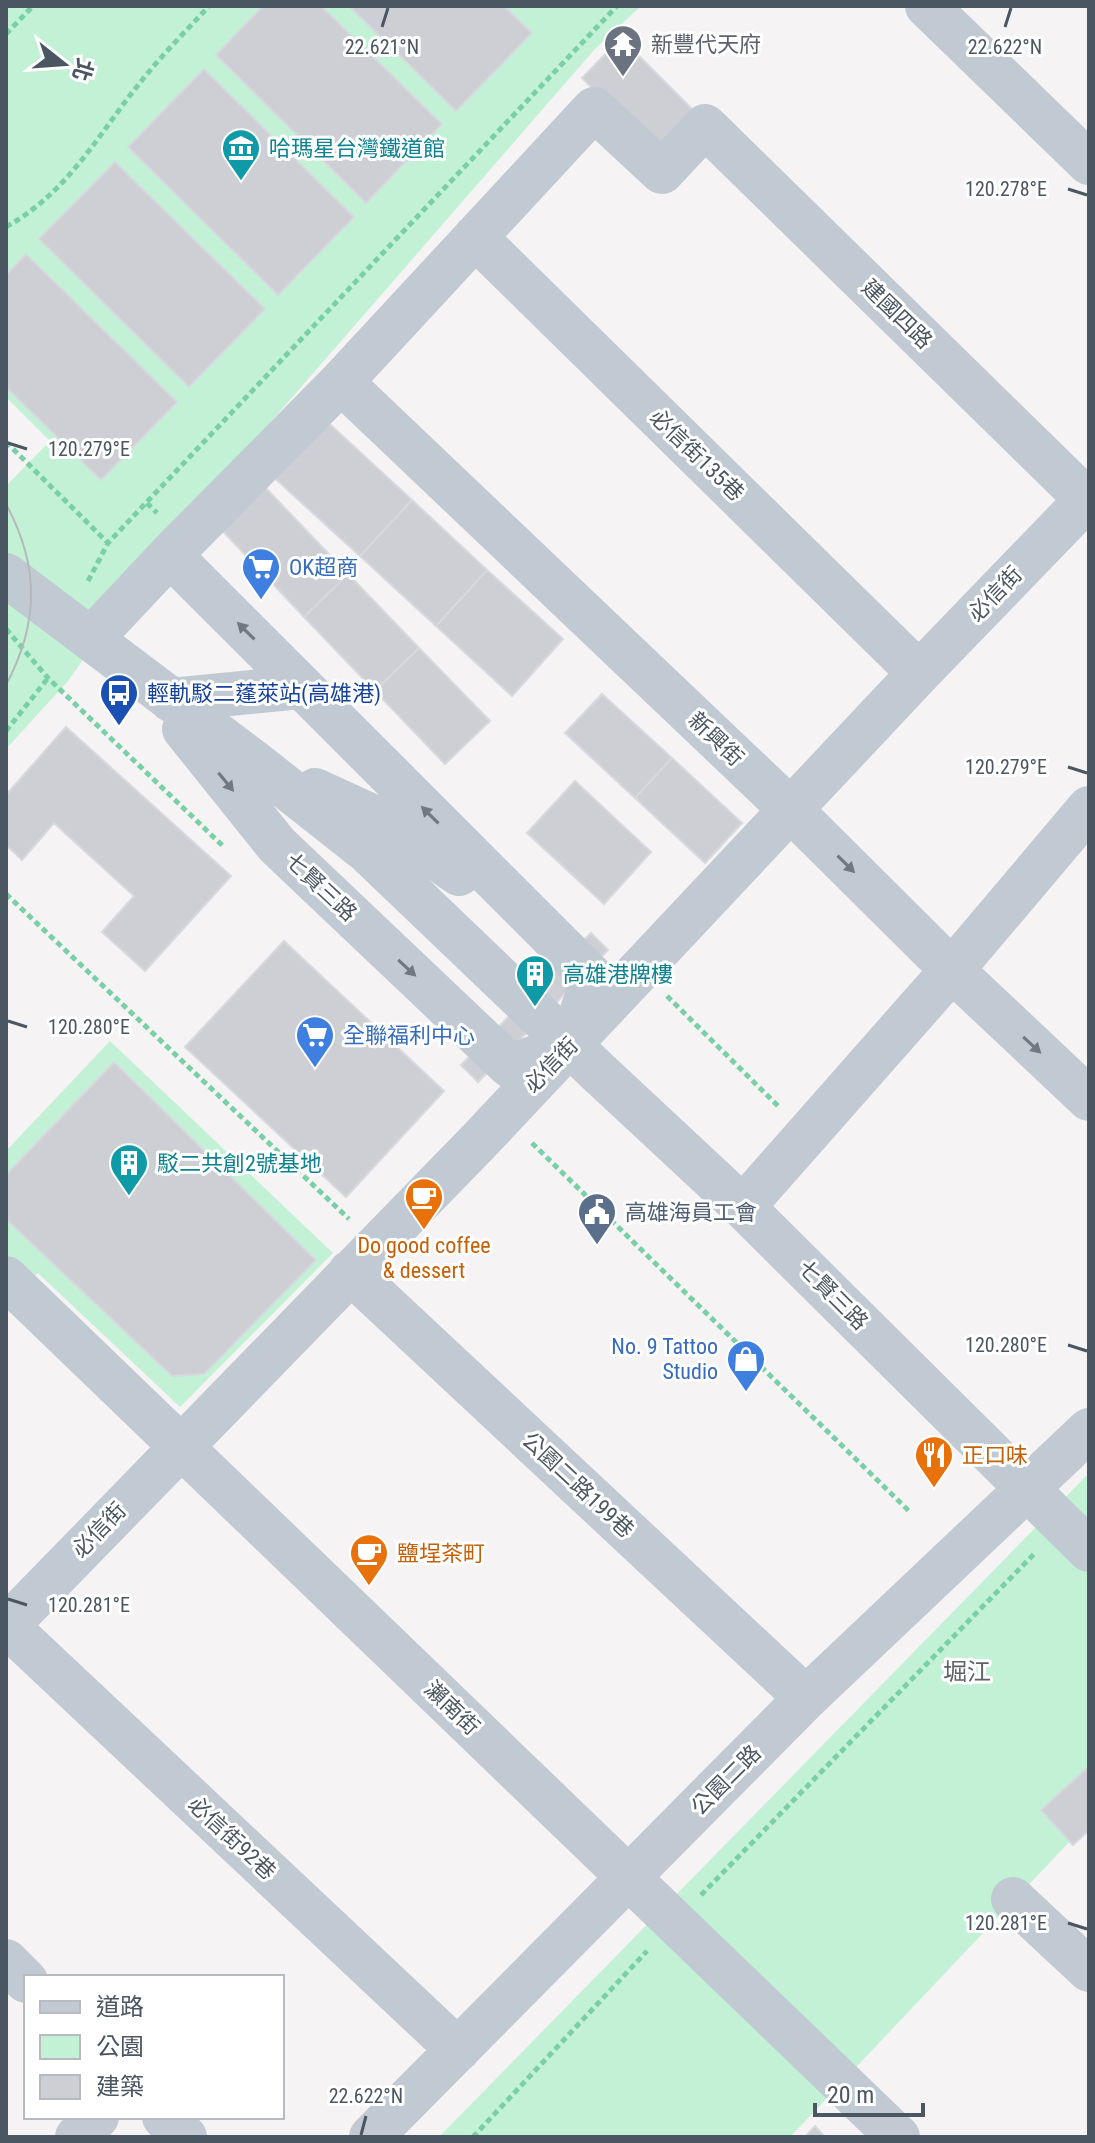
<svg xmlns="http://www.w3.org/2000/svg" width="1095" height="2143" viewBox="0 0 1095 2143" font-family="'Roboto Condensed','Noto Sans TC',sans-serif">
<style>
.green{fill:#c3f1d5}
.building{fill:#cdcfd5;stroke:#d7d9de;stroke-width:2}
.lines{fill:none;stroke-linecap:round;stroke-linejoin:round}
.path{stroke:#7ad0a6;stroke-width:5;stroke-dasharray:6 4;stroke-linecap:butt}
.minor{stroke:#c1cad2;stroke-width:44}
.tram{stroke:#b5b8bd;stroke-width:2}
.oneway{fill:#6e7983}
.ticks{fill:none;stroke:#4a5661;stroke-width:3}
.labels{text-anchor:middle;dominant-baseline:central;stroke-width:6;stroke-linejoin:round;paint-order:stroke}
.worship-label{font-size:22px;fill:#5b616d;stroke:#fff;text-anchor:start}
.culture-label{font-size:22px;fill:#0d838f;stroke:#fff;text-anchor:start}
.street-label{font-size:22px;fill:#4a5661;stroke:#fff}
.shop-label{font-size:22px;fill:#366cbe;stroke:#fff;text-anchor:start}
.transit-label{font-size:22px;fill:#164399;stroke:#fff;text-anchor:start}
.service-label{font-size:22px;fill:#4e5e75;stroke:#fff;text-anchor:start}
.food-label{font-size:22px;fill:#c56008;stroke:#fff;text-anchor:start}
.neighbourhood-label{font-size:24px;fill:#5f6368;stroke:#fff}
.ticks-label{font-size:20px;text-anchor:middle;fill:#4a5661;stroke:#fff;stroke-width:6;stroke-linejoin:round;paint-order:stroke}
</style>
<rect width="100%" height="100%" fill="#f5f3f3"/>
<!-- green -->
<path class="green" d="M6,6h635l-46,43 -426,490 -101,142 -62,68v-263l44,-45 -44,-44z
M110,1041l223,212 -153,154 -142,-134 -32,32v-154z
M1089,1473v348l-299,316h-351z"/>
<!-- building -->
<path class="building" d="M263,6h58l121,118 -76,79 -150,-148z
M349,6h155l28,27 -76,78z
M621,38l77,77 -39,40 -77,-77z
M204,69l150,148 -76,78 -150,-148z
M115,162l150,147 -76,78 -150,-148z
M26,254l151,148 -76,78 -95,-93v-112z
M322,417l90,83 -52,56 -90,-82z
M261,483l87,91 -44,43 -87,-92z
M412,500l75,70 -51,56 -76,-70z
M487,570l76,69 -51,57 -76,-70z
M348,574l71,74 -44,43 -71,-74z
M419,648l71,73 -45,43 -70,-73z
M602,694l70,64 -37,40 -70,-65z
M66,727l165,149 -86,95 -43,-39 32,-36 -80,-73 -32,37 -16,-15v-50z
M672,758l70,65 -37,40 -70,-65z
M575,781l76,71 -47,52 -77,-71z
M591,933l17,17 -130,132 -17,-17z
M284,941l160,150 -98,106 -161,-150z
M114,1062l202,198 -112,114 -32,2 -166,-157v-44z
M1089,1766v64l-16,15 -32,-35z
M815,2126l10,11h-20z"/>
<g class="lines">
<!-- path -->
<path class="path" d="M6,34l27,-28
M6,227c64,-36 92,-93 137,-148 20,-25 44,-49 66,-73
M6,442l102,101
M147,503l10,10
M88,581l20,-38 509,-537
M6,629l42,49 177,170
M6,731l42,-53
M6,894l343,325
M667,996l112,111
M532,1143l377,368
M701,1895l334,-342
M473,2137l174,-186"/>
<!-- minor -->
<path class="minor" d="M927,6l162,157
M475,237l444,436
M341,382l449,427 162,161 137,129
M170,555l423,423 -18,54
M6,575l248,187 114,90 229,219 146,136 346,343
M91,639l79,-84 171,-173 253,-273 68,63 43,-46 384,376
M171,700l130,-13
M184,729l93,116 233,221 54,-19
M315,790l70,32 74,52
M743,1207l209,-237 137,-162
M350,1272l456,426
M6,1278l892,859
M7,1626l451,424
M6,1627l473,-486 440,-468 170,-176
M1013,1899l76,71
M6,1961l20,20
M164,2117l21,20
M77,2137l20,-20
M371,2137l435,-439 283,-268"/>
<!-- tram -->
<path class="tram" d="M6,504c34,63 33,119 0,181"/>
</g>
<!-- one-way arrows -->
<defs><path id="oneway-solid" d="M-6-.8H1V-3.2L6.5 0L1 3.2V.8H-6Z" transform="scale(2)"/></defs>
<g class="oneway">
<use href="#oneway-solid" transform="translate(246 631) rotate(-135)"/>
<use href="#oneway-solid" transform="translate(226 782) rotate(51)"/>
<use href="#oneway-solid" transform="translate(430 815) rotate(-135)"/>
<use href="#oneway-solid" transform="translate(846 864) rotate(45)"/>
<use href="#oneway-solid" transform="translate(407 968) rotate(43)"/>
<use href="#oneway-solid" transform="translate(1032 1045) rotate(43)"/>
</g>
<!-- ticks -->
<path class="ticks" d="M382,27l6,-19M1005,27l6,-19M1068,189l19,6M8,443l19,6M1068,767l19,6M8,1021l19,6M1068,1345l19,6M8,1599l19,6M1068,1923l19,6M361,2135l5,-19"/>
<!-- icons -->
<defs>
<g id="temple-pin" transform="scale(2)"><path d="M0 17L-7.5 6A9.5 9.5 0 1 1 7.5 6Z" fill="#6b7280" stroke="#fff"/><path d="M0-6L5-2H3V0L6.5 2.5H4V6H1.5V3h-3V6H-4V2.5H-6.5L-3 0V-2H-5Z" fill="#fff"/></g>
<g id="museum-pin" transform="scale(2)"><path d="M0 17L-7.5 6A9.5 9.5 0 1 1 7.5 6Z" fill="#0f9aa8" stroke="#fff"/><path d="M0-6L6-3V-2H-6V-3ZM-5-1h2V3h-2ZM-1-1h2V3h-2ZM3-1h2V3H3ZM-6 4H6V6H-6Z" fill="#fff"/></g>
<g id="supermarket-pin" transform="scale(2)"><path d="M0 17L-7.5 6A9.5 9.5 0 1 1 7.5 6Z" fill="#3f7fe0" stroke="#fff"/><path d="M-6-5.5h2.5l.6 2H6L4.5 2H-2.5L-4.4-4H-6ZM-1.5 3.2a1.3 1.3 0 1 0 .1 0ZM3 3.2a1.3 1.3 0 1 0 .1 0Z" fill="#fff"/></g>
<g id="bus-pin" transform="scale(2)"><path d="M0 17L-7.5 6A9.5 9.5 0 1 1 7.5 6Z" fill="#1a4fb4" stroke="#fff"/><path d="M-5-6H5V4H4V6H2V4H-2V6H-4V4H-5ZM-3.5-4V0h7V-4ZM-3.5 1.2v1.5H-2V1.2ZM2 1.2v1.5H3.5V1.2Z" fill="#fff"/></g>
<g id="building-pin" transform="scale(2)"><path d="M0 17L-7.5 6A9.5 9.5 0 1 1 7.5 6Z" fill="#0f9aa8" stroke="#fff"/><path d="M-4-6H4V6H1V3H-1V6H-4ZM-2.5-4.3h1.7v1.8h-1.7ZM.8-4.3h1.7v1.8H.8ZM-2.5-1h1.7V.8h-1.7ZM.8-1h1.7V.8H.8Z" fill="#fff"/></g>
<g id="cafe-pin" transform="scale(2)"><path d="M0 17L-7.5 6A9.5 9.5 0 1 1 7.5 6Z" fill="#e8710a" stroke="#fff"/><path d="M-5.5-4.5H6V0H3Q3 3.5 0 3.5H-2.5Q-5.5 3.5-5.5 0ZM3-3.2v2h1.7v-2ZM-6 4.5H4V6H-6Z" fill="#fff"/></g>
<g id="civic-pin" transform="scale(2)"><path d="M0 17L-7.5 6A9.5 9.5 0 1 1 7.5 6Z" fill="#5c6f8a" stroke="#fff"/><path d="M-.6-6.5H3V-4.5H.6V-3L4-1V1h2V6H-6V1h2V-1L-.6-3ZM-1.2 2.5V6h2.4V2.5Z" fill="#fff"/></g>
<g id="shop-pin" transform="scale(2)"><path d="M0 17L-7.5 6A9.5 9.5 0 1 1 7.5 6Z" fill="#3f7fe0" stroke="#fff"/><path d="M-5-2.5h2.3a2.7 3.5 0 0 1 5.4 0H5L5.5 6h-11ZM-1.5-2.5h3a1.5 2.3 0 0 0-3 0Z" fill="#fff"/></g>
<g id="restaurant-pin" transform="scale(2)"><path d="M0 17L-7.5 6A9.5 9.5 0 1 1 7.5 6Z" fill="#e8710a" stroke="#fff"/><path d="M-5-6h1v4h1v-4h1v4h1v-4h1v5L-1.5 .5V6h-2V.5L-5-1ZM5-6V6H3V1.5H1.5Q1.5-4 5-6Z" fill="#fff"/></g>
</defs>
<g fill-rule="evenodd">
<use href="#temple-pin" x="623" y="44"/>
<use href="#museum-pin" x="241" y="148"/>
<use href="#supermarket-pin" x="261" y="567"/>
<use href="#bus-pin" x="119" y="693"/>
<use href="#building-pin" x="535" y="974"/>
<use href="#supermarket-pin" x="315" y="1035"/>
<use href="#building-pin" x="129" y="1163"/>
<use href="#cafe-pin" x="424" y="1197"/>
<use href="#civic-pin" x="597" y="1212"/>
<use href="#shop-pin" x="746" y="1359"/>
<use href="#restaurant-pin" x="934" y="1455"/>
<use href="#cafe-pin" x="369" y="1553"/>
</g>
<g class="labels">
<!-- worship labels -->
<g class="worship-label">
<text x="651" y="44">新豐代天府</text>
</g>
<!-- culture labels -->
<g class="culture-label">
<text x="269" y="148">哈瑪星台灣鐵道館</text>
<text x="563" y="974">高雄港牌樓</text>
<text x="157" y="1163">駁二共創2號基地</text>
</g>
<!-- street labels -->
<g class="street-label">
<text transform="translate(897 314) rotate(44)">建國四路</text>
<text transform="translate(697 455) rotate(44)">必信街135巷</text>
<text transform="translate(995 594) rotate(-46)">必信街</text>
<text transform="translate(716 739) rotate(44)">新興街</text>
<text transform="translate(321 887) rotate(43)">七賢三路</text>
<text transform="translate(551 1065) rotate(-46)">必信街</text>
<text transform="translate(833 1295) rotate(45)">七賢三路</text>
<text transform="translate(578 1485) rotate(43)">公園二路199巷</text>
<text transform="translate(99 1530) rotate(-46)">必信街</text>
<text transform="translate(452 1708) rotate(44)">瀨南街</text>
<text transform="translate(726 1780) rotate(-45)">公園二路</text>
<text transform="translate(232 1838) rotate(43)">必信街92巷</text>
</g>
<!-- shop labels -->
<g class="shop-label">
<text x="289" y="567">OK超商</text>
<text x="343" y="1035">全聯福利中心</text>
<text x="718" y="1346" text-anchor="end">No. 9 Tattoo<tspan x="718" dy="25">Studio</tspan></text>
</g>
<!-- transit labels -->
<g class="transit-label">
<text x="147" y="693">輕軌駁二蓬萊站(高雄港)</text>
</g>
<!-- service labels -->
<g class="service-label">
<text x="625" y="1212">高雄海員工會</text>
</g>
<!-- food labels -->
<g class="food-label">
<text x="424" y="1245" text-anchor="middle">Do good coffee<tspan x="424" dy="25">&amp; dessert</tspan></text>
<text x="962" y="1455">正口味</text>
<text x="397" y="1553">鹽埕茶町</text>
</g>
<!-- neighbourhood labels -->
<g class="neighbourhood-label">
<text x="967" y="1672">堀江</text>
</g>
</g>
<g class="ticks-label">
<text x="382" y="54">22.621°N</text>
<text x="1005" y="54">22.622°N</text>
<text x="1006" y="196">120.278°E</text>
<text x="89" y="456">120.279°E</text>
<text x="1006" y="774">120.279°E</text>
<text x="89" y="1034">120.280°E</text>
<text x="1006" y="1352">120.280°E</text>
<text x="89" y="1612">120.281°E</text>
<text x="1006" y="1930">120.281°E</text>
<text x="366" y="2103">22.622°N</text>
</g>
<!-- border -->
<rect width="1095" height="2143" fill="none" stroke="#4a5661" stroke-width="16"/>
<!-- legend -->
<rect x="24" y="1975" width="260" height="144" fill="#ffffff" stroke="#b7bbc0" stroke-width="2"/>
<rect x="40" y="2001" width="40" height="12" fill="#c1cad2" stroke="#b7bbc0" stroke-width="2"/>
<text x="96" y="2015" font-size="24" fill="#4a5661">道路</text>
<rect x="40" y="2035" width="40" height="24" fill="#c3f1d5" stroke="#b7bbc0" stroke-width="2"/>
<text x="96" y="2055" font-size="24" fill="#4a5661">公園</text>
<rect x="40" y="2075" width="40" height="24" fill="#cdcfd5" stroke="#b7bbc0" stroke-width="2"/>
<text x="96" y="2095" font-size="24" fill="#4a5661">建築</text>
<!-- north arrow -->
<g transform="translate(64 64) rotate(107)" stroke="#ffffff" stroke-width="6" paint-order="stroke">
<path d="M0-6L14 30L0 20L-14 30Z" fill="#4a5661"/>
<text y="-12" font-size="22" font-weight="bold" text-anchor="middle" fill="#4a5661">北</text>
</g>
<!-- scale -->
<path d="M815 2103v12h108v-12" fill="none" stroke="#4a5661" stroke-width="4"/>
<text x="827" y="2103" font-size="24" fill="#4a5661" stroke="#ffffff" stroke-width="6" paint-order="stroke">20 m</text>
</svg>
